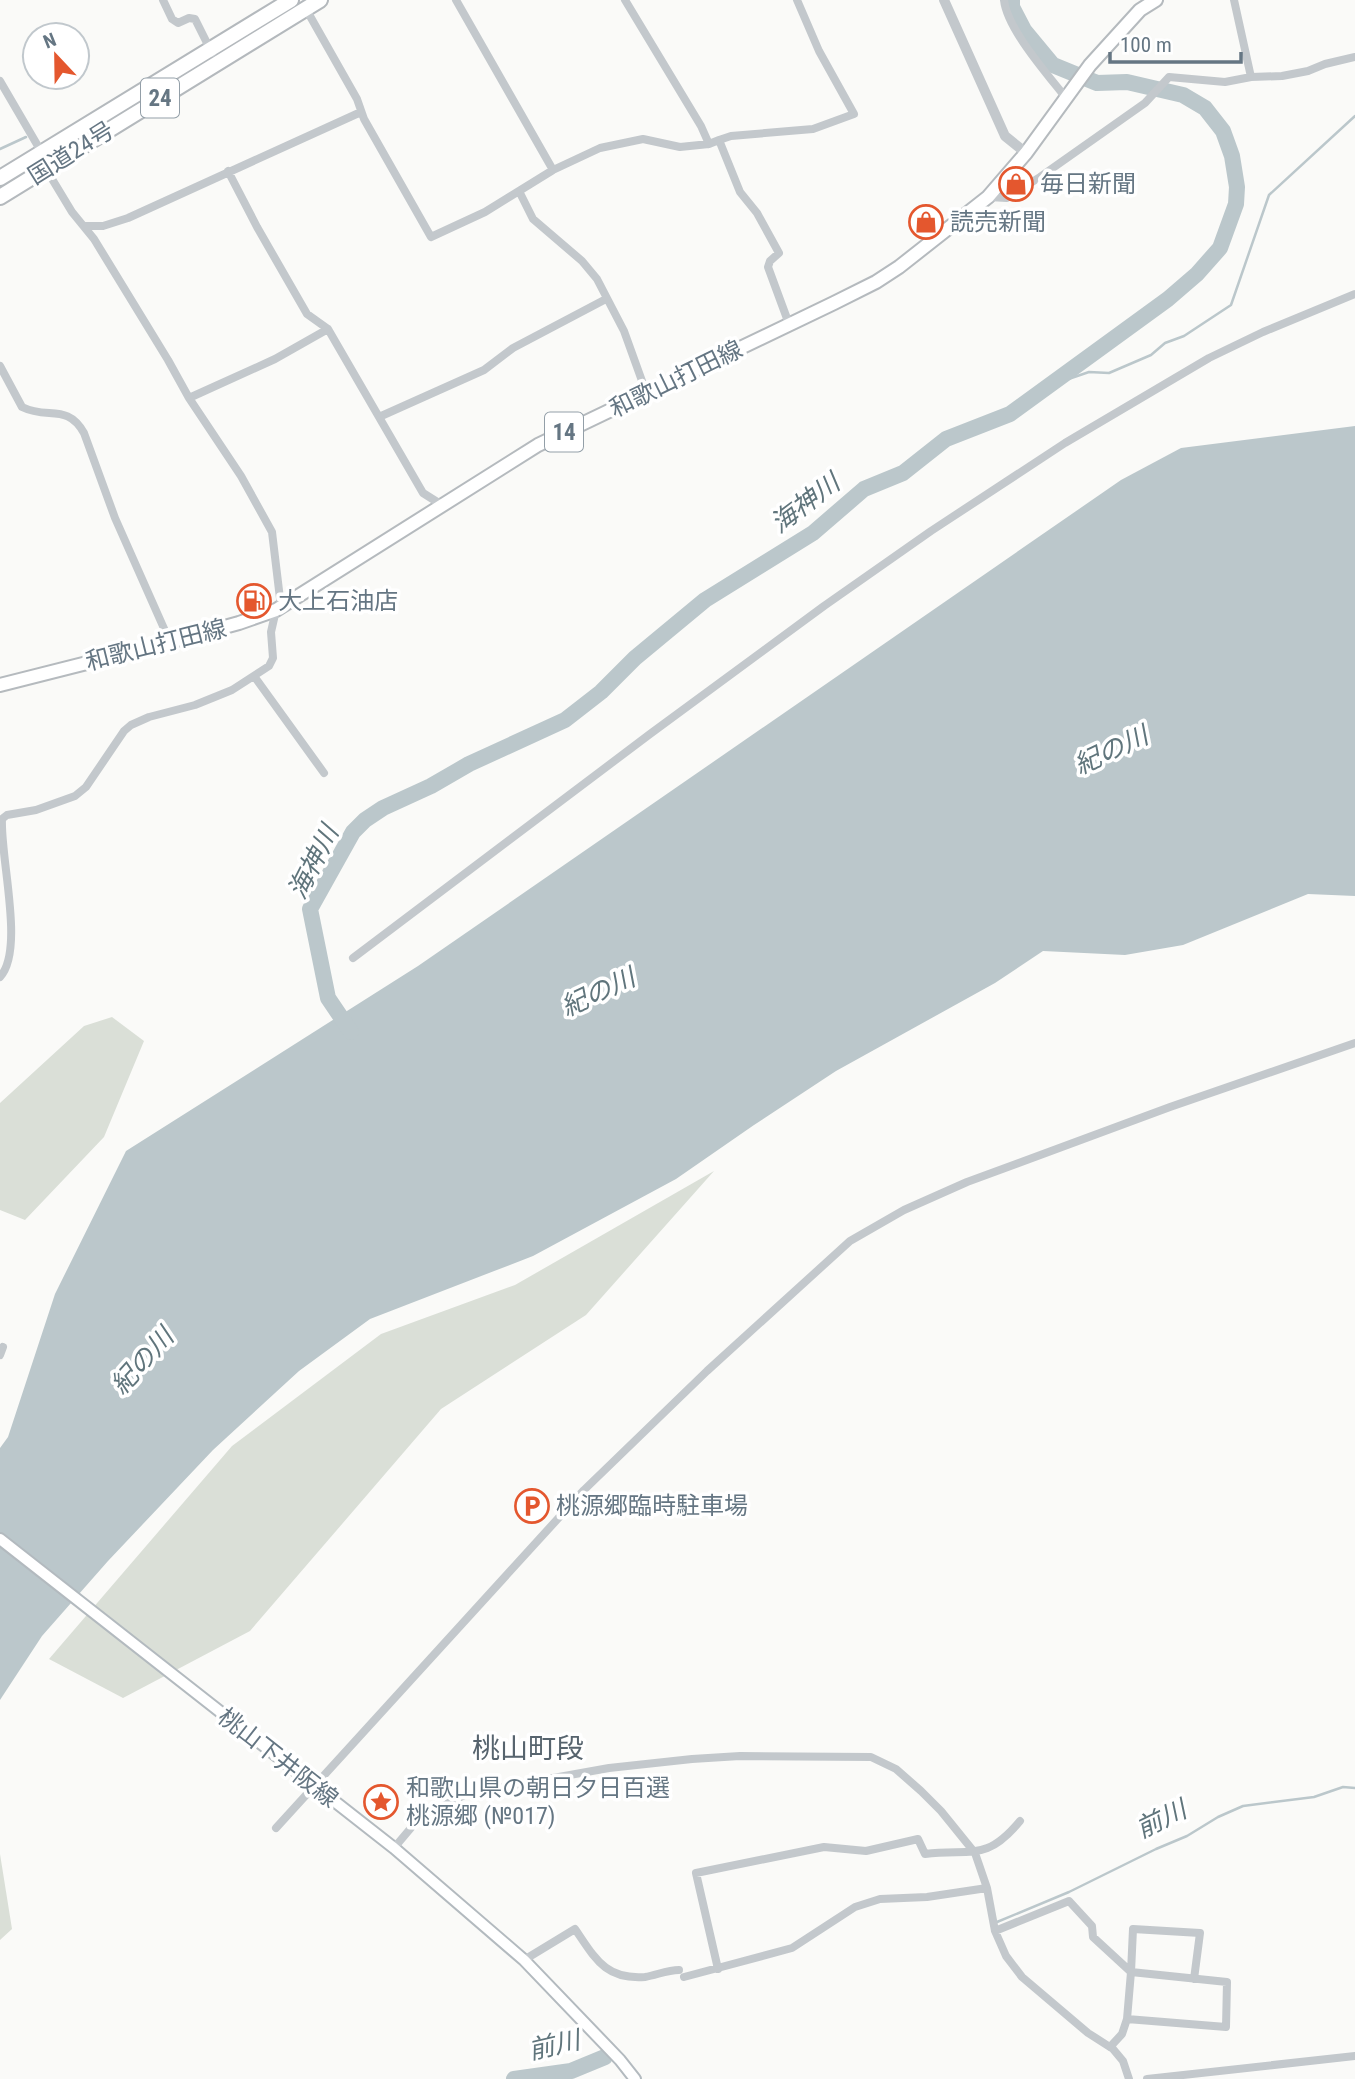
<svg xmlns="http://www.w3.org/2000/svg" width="1355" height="2079" viewBox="0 0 1355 2079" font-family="'Roboto Condensed','Noto Sans JP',sans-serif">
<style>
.green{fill:#dadfd7}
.water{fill:#bbc7cb}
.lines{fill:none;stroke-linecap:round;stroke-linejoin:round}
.stream{stroke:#bbc7cb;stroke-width:2.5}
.river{stroke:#bbc7cb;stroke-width:16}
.secondary-casing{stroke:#b3babf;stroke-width:14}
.primary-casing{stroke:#b5babe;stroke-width:16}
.trunk-casing{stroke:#b4b9bd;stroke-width:18}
.minor{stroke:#c3c8cc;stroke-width:8}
.tertiary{stroke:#c3c8cc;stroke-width:10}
.secondary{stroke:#fff;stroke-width:10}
.primary{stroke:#fff;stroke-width:12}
.trunk{stroke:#fff;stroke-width:14}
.labels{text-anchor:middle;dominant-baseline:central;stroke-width:7;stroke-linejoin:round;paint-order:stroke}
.shield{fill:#fff;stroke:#939fa8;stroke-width:2}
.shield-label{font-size:23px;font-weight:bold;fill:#657683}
.street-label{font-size:24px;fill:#657683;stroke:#fff}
.poi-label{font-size:24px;fill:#657683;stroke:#fff;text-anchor:start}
.water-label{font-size:26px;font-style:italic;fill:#60757c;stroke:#fff}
.quarter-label{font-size:28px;fill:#57646e;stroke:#fff}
</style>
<rect width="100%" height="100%" fill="#fafaf8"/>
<!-- green -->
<path class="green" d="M112,1017l32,24 -40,96 -79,83 -25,-10v-107l84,-77z
M714,1171l-128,144 -145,94 -191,222 -127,67 -74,-39 183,-213 149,-112 134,-49z
M0,1854l12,75 -12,11z"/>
<!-- water -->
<path class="water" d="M1355,426v470l-47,-2 -125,51 -58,10 -82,-4 -48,32 -159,88 -82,54 -78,54 -143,77 -163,63 -71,52 -86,79 -105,111 -66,75 -42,64v-252l8,-11 47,-143 71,-143 292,-185 703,-486 60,-32z"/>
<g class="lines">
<!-- stream -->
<path class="stream" d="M0,149l26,-12
M1048,386l41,-14 20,1 42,-18 14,-12 19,-7 47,-31 38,-110 86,-79
M997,1922l72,-30 87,-43 31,-13 31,-19 25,-11 71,-9 29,-10 12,1"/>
<!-- river -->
<path class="river" d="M351,1032l-23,-34 -18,-89 43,-77 12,-12 18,-12 48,-22 38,-22 96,-44 36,-28 34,-34 70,-58 108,-67 51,-44 39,-16 43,-34 64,-25 158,-115 29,-25 23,-26 16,-44 1,-17 -5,-31 -9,-25 -18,-23 -22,-13 -56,-13 -30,1 -44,-18 -29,-35 -12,-23v-7
M514,2079l57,-8 34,-14"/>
<!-- secondary casing -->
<g class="secondary-casing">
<path id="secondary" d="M0,1539l394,309 130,112 96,100 15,19"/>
</g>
<!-- primary casing -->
<g class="primary-casing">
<path id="primary" d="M0,685l170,-43 69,-19 37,-13 262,-165 296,-142 42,-21 23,-15 89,-70 38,-44 64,-88 50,-55 16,-10"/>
</g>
<!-- trunk casing -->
<g class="trunk-casing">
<path id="trunk" d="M0,178l291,-178
M0,197l320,-197"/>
</g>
<!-- minor -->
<path class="minor" d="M163,0l9,19 6,4 11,-5 6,1 17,34
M456,0l97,170 -34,21 14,28 49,42 15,18 27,52 22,61
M625,0l76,126 8,18 10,-4 21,52 17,21 22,40 -9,8 -2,6 21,57
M1004,0c3,29 44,75 62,98
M1234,0l17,77
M306,9l51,90 7,20 67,118 54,-25 34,-21
M0,81l42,72 4,16 26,43 22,27 74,121 21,38 52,78 31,56 9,75
M719,140l12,-4 82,-7 41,-15 -35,-63 -22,-51
M553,170l47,-22 43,-9 37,8 29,-3
M228,171l29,56 50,87 21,15 95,164 19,12
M988,197l19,1 33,-21 105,-74 24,-26 56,5 26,-5 31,-1 26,-5 17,-7 30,-7
M85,226h18l25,-8 233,-106
M0,366l22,41c26,13 45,-4 62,26l31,85 55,124
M189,398l86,-39 53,-30
M379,417l105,-47 29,-22 93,-49
M254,676l70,97
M353,958l297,-224 174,-128 107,-75 134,-88 144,-85 54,-26 92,-38
M0,977c25,-27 0,-119 2,-158l5,-4 29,-5 39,-14 11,-9 38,-56 7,-6 18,-8 46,-12 37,-15 37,-24 4,-8 -2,-26 5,-22
M0,1355l3,-8
M276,1828l308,-338 123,-119 143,-130 54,-31 63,-28 203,-75 185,-64
M394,1848l27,-32 48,-23 140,-25 83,-9 48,-3 131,1 25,12 25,22 20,20 34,42 12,35 8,43 11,25 16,21 66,56 25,16 10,12 6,18
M995,1931l74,-30 23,25 1,11 38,35 -4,47 -5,15 -12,13
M524,1960l51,-31c20,29 30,51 70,48 12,-2 22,-7 34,-7
M718,1969l-22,-96 128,-26 42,4 52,-12 7,15c46,-6 60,9 95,-33
M684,1977l108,-29 63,-41 25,-8 47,-2 60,-9
M1127,2019l99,8 1,-45 -96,-10 2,-43 67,4 -6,46
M1147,2079l208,-23"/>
<!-- tertiary -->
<path class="tertiary" d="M944,0l61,136 21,17"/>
<!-- secondary -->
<use href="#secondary" class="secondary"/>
<!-- primary -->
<use href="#primary" class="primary"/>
<!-- trunk -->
<use href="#trunk" class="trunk"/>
</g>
<!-- icons -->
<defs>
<g id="shop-ring" transform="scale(1.75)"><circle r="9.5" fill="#fff" stroke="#e4572e" stroke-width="1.5"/><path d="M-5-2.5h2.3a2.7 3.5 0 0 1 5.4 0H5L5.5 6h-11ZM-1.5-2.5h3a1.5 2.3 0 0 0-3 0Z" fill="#e4572e"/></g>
<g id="fuel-ring" transform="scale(1.75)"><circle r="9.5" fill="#fff" stroke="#e4572e" stroke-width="1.5"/><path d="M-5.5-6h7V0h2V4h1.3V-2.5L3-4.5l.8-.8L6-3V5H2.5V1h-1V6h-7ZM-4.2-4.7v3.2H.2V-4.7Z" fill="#e4572e"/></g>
<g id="parking-ring" transform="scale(1.75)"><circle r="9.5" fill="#fff" stroke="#e4572e" stroke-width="1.5"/><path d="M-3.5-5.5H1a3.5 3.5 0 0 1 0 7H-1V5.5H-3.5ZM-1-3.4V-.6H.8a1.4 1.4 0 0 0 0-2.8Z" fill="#e4572e"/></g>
<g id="sight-ring" transform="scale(1.75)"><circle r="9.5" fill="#fff" stroke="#e4572e" stroke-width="1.5"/><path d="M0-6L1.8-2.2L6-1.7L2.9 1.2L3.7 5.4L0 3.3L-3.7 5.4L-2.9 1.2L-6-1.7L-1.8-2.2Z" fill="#e4572e"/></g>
</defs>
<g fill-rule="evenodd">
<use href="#shop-ring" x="1016" y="184"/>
<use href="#shop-ring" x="926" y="222"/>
<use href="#fuel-ring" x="254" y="601"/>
<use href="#parking-ring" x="532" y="1506"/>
<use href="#sight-ring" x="381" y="1802"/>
</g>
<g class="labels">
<!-- shield labels -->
<g class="shield">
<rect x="141" y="78.5" width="38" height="39" rx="5"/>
<rect x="545" y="412.5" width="38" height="39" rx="5"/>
</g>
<g class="shield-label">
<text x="160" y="98">24</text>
<text x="564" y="432">14</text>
</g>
<!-- street labels -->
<g class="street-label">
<text transform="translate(71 153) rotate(-32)">国道24号</text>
<text transform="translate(676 379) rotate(-26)">和歌山打田線</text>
<text transform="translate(156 645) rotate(-14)">和歌山打田線</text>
<text transform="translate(278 1758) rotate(38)">桃山下井阪線</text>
</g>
<!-- poi labels -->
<g class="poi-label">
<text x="1040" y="184">毎日新聞</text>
<text x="950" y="222">読売新聞</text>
<text x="278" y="601">大上石油店</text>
<text x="556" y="1506">桃源郷臨時駐車場</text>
<text x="406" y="1788">和歌山県の朝日夕日百選<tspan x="406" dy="28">桃源郷 (№017)</tspan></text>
</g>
<!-- water labels -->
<g class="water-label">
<text transform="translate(805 503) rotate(-37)">海神川</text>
<text transform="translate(1111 750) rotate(-25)">紀の川</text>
<text transform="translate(313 862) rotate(-63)">海神川</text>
<text transform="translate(598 992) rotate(-25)">紀の川</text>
<text transform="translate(142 1361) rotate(-48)">紀の川</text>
<text transform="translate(1161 1819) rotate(-26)">前川</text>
<text transform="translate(554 2045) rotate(-13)">前川</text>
</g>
<!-- quarter labels -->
<g class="quarter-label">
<text x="528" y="1748">桃山町段</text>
</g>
</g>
<!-- north arrow -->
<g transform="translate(56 56) rotate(338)"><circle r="33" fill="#ffffff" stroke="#c1c8cd" stroke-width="2"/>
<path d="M0-5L12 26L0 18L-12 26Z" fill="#e4572e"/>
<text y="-10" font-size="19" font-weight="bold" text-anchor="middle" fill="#657683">N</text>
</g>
<!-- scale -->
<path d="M1110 52v10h131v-10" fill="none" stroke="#657683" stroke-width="3.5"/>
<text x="1120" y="52" font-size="21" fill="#657683" stroke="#ffffff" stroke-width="5" paint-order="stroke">100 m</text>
</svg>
